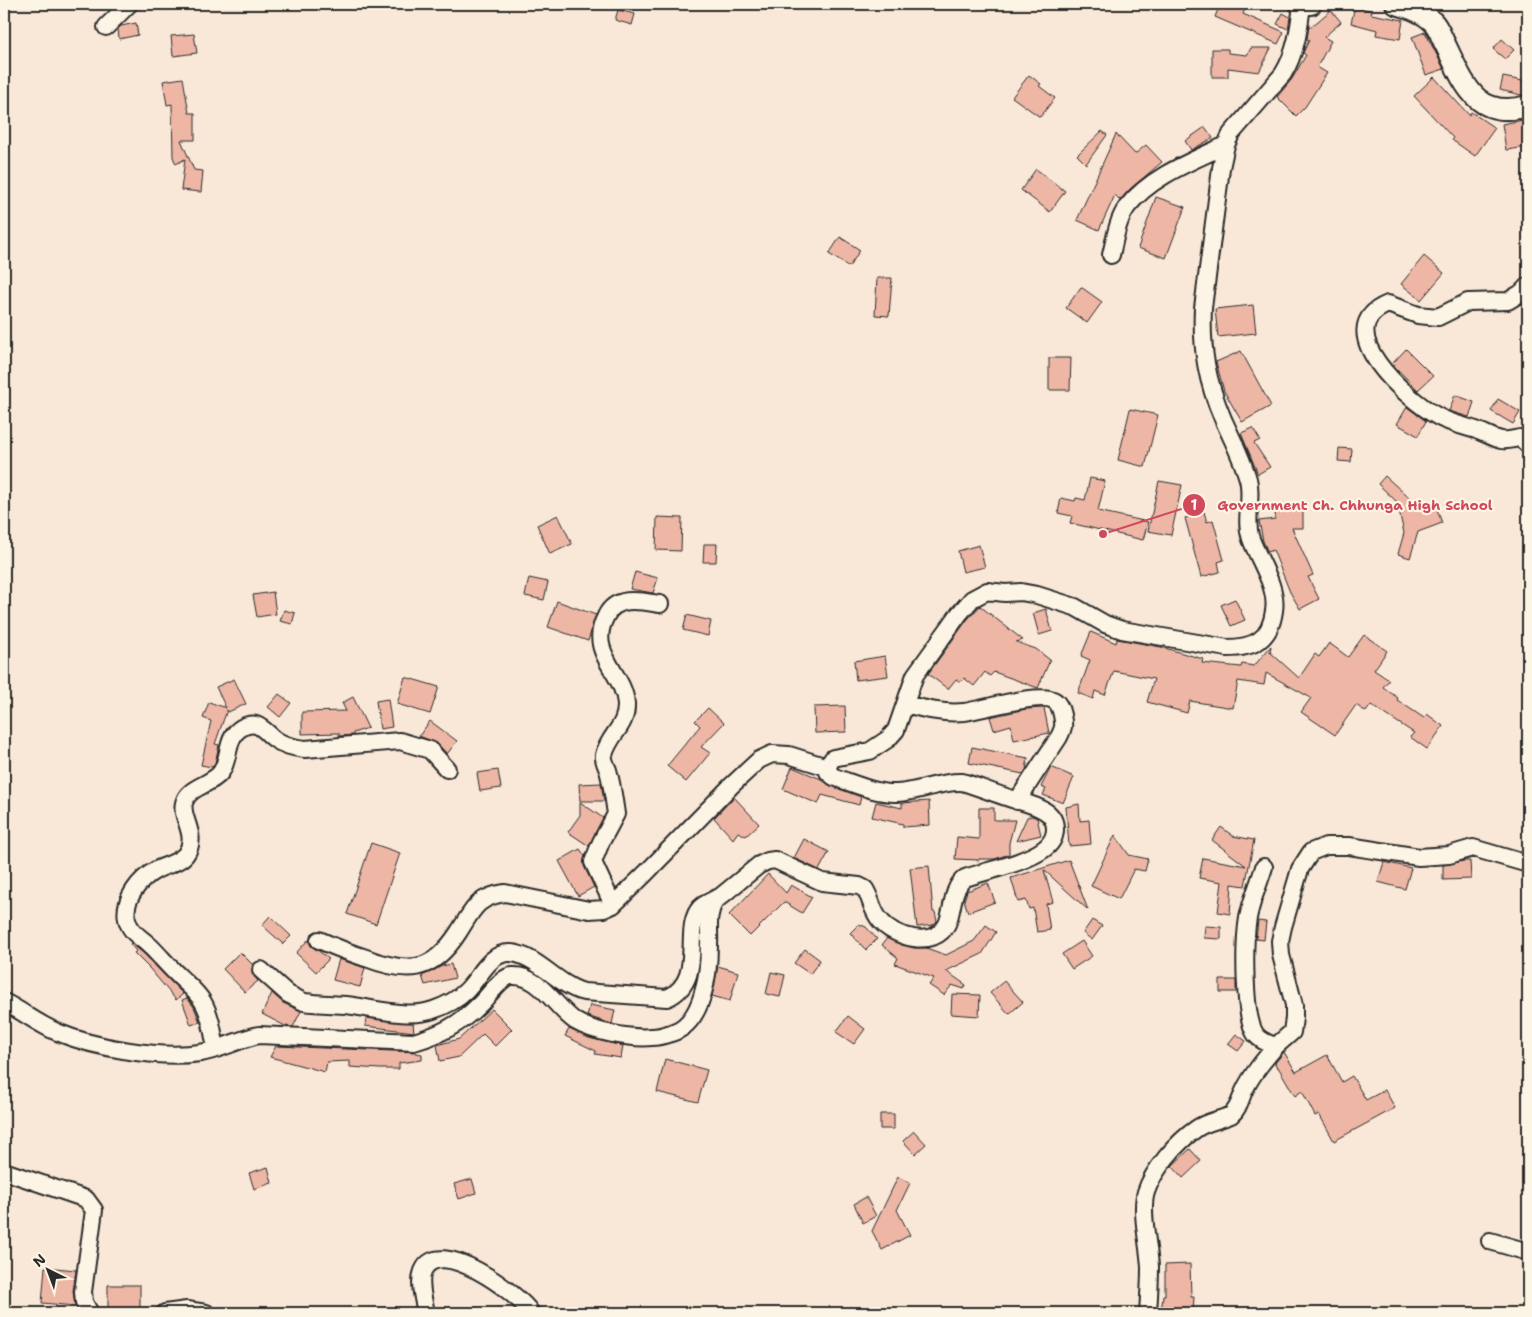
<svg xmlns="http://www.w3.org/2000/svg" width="1532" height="1317" viewBox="0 0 1532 1317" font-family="'Shantell Sans',sans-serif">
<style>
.building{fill:#eeb6a5;stroke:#2b2b2b}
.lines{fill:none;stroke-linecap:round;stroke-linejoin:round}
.minor-casing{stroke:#2b2b2b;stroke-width:20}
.tertiary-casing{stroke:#2b2b2b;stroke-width:24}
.minor{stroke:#fcf5e5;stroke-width:16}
.tertiary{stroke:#fcf5e5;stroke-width:20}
.leader{fill:none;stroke:#d1495b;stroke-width:2}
.callout-dot{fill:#d1495b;stroke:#fcf5e5;stroke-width:2}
.mark-label{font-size:15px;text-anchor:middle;font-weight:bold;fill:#fff}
.callout-label{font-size:14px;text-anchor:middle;font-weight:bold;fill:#d1495b;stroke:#fcf5e5;stroke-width:4.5;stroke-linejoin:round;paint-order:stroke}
</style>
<rect width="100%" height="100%" fill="#f9e8d8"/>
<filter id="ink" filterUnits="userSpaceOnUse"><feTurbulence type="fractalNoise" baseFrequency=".02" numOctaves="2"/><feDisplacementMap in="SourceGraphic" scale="10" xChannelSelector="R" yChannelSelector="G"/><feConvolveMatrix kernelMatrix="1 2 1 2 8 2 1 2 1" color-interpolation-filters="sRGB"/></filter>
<g filter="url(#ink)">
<!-- building -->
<path class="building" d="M1220,4h27l-4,10 41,18 -6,12 -63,-27z
M1355,6l17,5 -1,3 32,6 -3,19 -24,-4 1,-5 -26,-7z
M618,10l17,4 -3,11 -17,-5z
M1331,10l10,12 -17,15 7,4 -14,26 10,6 -22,34 -9,9 -19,-19 15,-18 14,-24 -3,-2 6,-13 -2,-1 2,-13 2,1z
M1283,13l7,4 -2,12 -11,-5z
M136,23l2,12 -19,4 -1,-10 3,-3z
M1425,32l19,37 -18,6 -14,-38z
M194,34l3,19 -24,3 -2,-20z
M1502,39l12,11 -9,9 -12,-10z
M1251,48h20l-12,24 -31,-4v9h-16v-28h16v4l19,2z
M1029,75l12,9 -2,2 16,12 -15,19 -28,-20z
M1434,77l35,38 2,-3 24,16 -20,28 -23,-16 1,-2 -39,-42z
M1503,77l25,5v12l-7,1 -21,-5z
M183,78l6,35h6v27h-14l13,30 9,1 -2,21 -20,-2 4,-31 -9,5 -3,-7 -1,-53 -5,1 -4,-24z
M1528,119v28l-22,3 -4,-26z
M1205,127l8,11 -22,12 -6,-9z
M1102,131l5,4 -21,29 -9,-9z
M1116,134l19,20 11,-9 16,17 -32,27 -10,11 -5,-5 -16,35 -22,-10z
M1036,169l29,22 -15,21 -29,-22z
M1156,197l29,10 -19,51 -28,-10z
M840,237l20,13 -11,17 -20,-13z
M1424,256l20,17 -23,27 -20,-16z
M877,278h15l-3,38 -14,-1z
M1081,287l21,15 -15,21 -21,-15z
M1253,305l3,28 -38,4 -3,-28z
M1406,349l27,27 -15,14 -26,-26z
M1241,351l30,55 -29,16 -18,-31 -8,-29z
M1049,358h22l-1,32h-21z
M1455,395l19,7 -5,15 -20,-6z
M1498,399l22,13 -7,12 -22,-13z
M1407,407l19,14 -8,15 -21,-12z
M1130,409l28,6 -13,52 -27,-7z
M1253,428l7,12 -6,3 16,24 -12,7 -17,-41z
M1339,448l13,1 -1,13 -13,-1z
M1385,476l30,27 1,6 19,-6 7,20 -24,9 -8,26 -12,-4 6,-21 -7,-31 -19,-18z
M1090,478l15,3 -7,30 50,11 -5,18 -73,-17 2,-7 -14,-3 3,-15 14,3 1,-3 9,2z
M1159,481l23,4 -11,50 -23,-4z
M1276,505l27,1v22h-11l21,47 -5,2 11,22 -19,10 -10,-17 -17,-42 -5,2 -5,-11 -4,-20 16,-2z
M1204,512l3,10 6,-2 11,40 -6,2 2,10 -19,5 -16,-59z
M558,515l14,29 -22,10 -13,-29z
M657,517l25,1 -1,33 -25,-1z
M704,544h13l-1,18h-13z
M979,545l6,22 -22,5 -5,-21z
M635,572l23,6 -5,15 -23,-4z
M529,578l19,4 -4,18 -19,-4z
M273,592l3,22 -19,3 -4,-22z
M1235,599l10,21 -14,6 -10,-21z
M557,601l39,14 -8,26 -40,-14z
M980,606l43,34 -7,2 20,7 14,11 -12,28 -44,-16 -4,4 -5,-4 -11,14 -10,-8 -4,4 -4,-3 -8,10 -20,-15 39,-54z
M1046,609l6,22 -13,4 -6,-22z
M284,610l11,3 -3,11 -12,-3z
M687,615l24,6 -3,15 -25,-6z
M1091,632l25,11 1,-4 44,8 42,12 -1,4 39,4 1,-3 12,2 17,-20 -1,6 29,26 16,-24 4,3 10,-14 19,14 16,-22 23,16 -13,19 15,10 -6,7 15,11 -1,2 27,18 3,-4 16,12 -16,23 -17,-12 4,-4 -43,-28 -5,7 -10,-7 -21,30 -34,-23 10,-14 -45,-25 -2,12 -26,-4 -5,27 -43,-7 -3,12 -40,-11 7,-23 -40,-8 -9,24 -10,-4 -2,8 -15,-6 12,-33 -9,-4z
M885,656l3,20 -32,4 -2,-19z
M405,677l34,10 -9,27 -33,-10z
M234,679l12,25 -18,8 -1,-2 -12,34 4,1 -4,18 -3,4 -11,-2 10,-44 -8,-3 6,-16 17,6 -10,-21z
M279,694l12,9 -11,14 -12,-10z
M353,697l15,31 -15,5v2l-14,1v-3l-37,1v-22l44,-1 -4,-8z
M388,699l4,28 -12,2 -4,-28z
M845,706l1,26 -31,1 -1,-26z
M708,708l16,15 -23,24 9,6 -24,29 -19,-16 33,-40 -5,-5z
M1044,708l5,25 -35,7 -3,-15 -17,5 -4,-13 36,-8z
M430,721l27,20 -10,13 -10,-11 -18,-7z
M972,747l56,11 -2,12 -3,4 -54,-11z
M792,767l29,12 10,7 30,11 -2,8 -37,-10 -4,9 -35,-15z
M1051,767l23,10 -11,26 -20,-8 3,-6 -5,-2z
M498,770l3,18 -21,3 -3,-18z
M601,783l3,18h-24l-1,-17z
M734,797l25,27 -13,12 -8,-4 -5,7 -19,-21z
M929,801l1,24 -27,2v-3l-31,-7 4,-15 26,6v-5z
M580,802l23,16 -14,28 -21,-14 12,-17z
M1079,804l1,17 9,-1 2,24 -22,2 -3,-39z
M979,808h15v12h21l-6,23v11l-14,5h-16v1l-24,-1 2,-22 22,2z
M1032,816l5,2 4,17 -25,6 11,-24z
M1221,827l12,9 21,4 -9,46 -13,-2 -2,30 -12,-2 4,-30 -23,-4 4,-20 43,8 -34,-26z
M1115,835l14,20 19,4 -3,12 -11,-2 -15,30 -28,-13z
M804,839l25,13 -10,18 -25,-12z
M371,843l29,10 -24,71 -29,-10z
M580,849l5,7 -1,10 10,21 -16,9 -19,-35z
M1069,860l19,50 -44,-40 9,32 -7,2 4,26 -13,2 -4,-24 -4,1 -3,-9 -8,2 -7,-24z
M1464,861h6l1,18 -28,1v-15z
M1384,862l27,6 -6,21 -27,-7z
M929,866l4,46h2l2,9 -4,4 -16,2 -7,-59z
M768,874l18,19 5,-8 21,12 -10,16 -18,-11 -34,34 -21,-21z
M988,883l7,19 -27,10 -4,-12 3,-9z
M270,916l21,20 -8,8 -21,-19z
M1092,920l10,6 -10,14 -9,-7z
M1258,921l8,1 -2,18 -8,-1z
M859,924l7,3 11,12 -11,11 -16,-17z
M986,925l10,7 -14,22 -36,17 20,14 -2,4 -12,-4 -8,10 -15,-10 5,-7 -39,-14 3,-6 -16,-13 5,-7 15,7 12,3h12l20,7 28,-14z
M1205,926l16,1v12l-17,-1z
M308,940l3,6 9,6 9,7 -13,13 -20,-19z
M1082,941l10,15 -20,13 -10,-15z
M131,943l13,11 39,40 -7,6 -26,-31 -16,-16 2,-2 -6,-7z
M805,949l15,11 -10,14 -16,-11z
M240,952l13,13 -1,9 6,7 -13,11 -22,-23z
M339,959l26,9 -5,19 -27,-7z
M451,964l4,14 -30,7 -3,-9 20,-10z
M718,966l20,6 -8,29 -18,-5z
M771,972l14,3 -5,22 -14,-3z
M1220,980h16v12h-16z
M1004,981l19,21 -14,12 -19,-21z
M272,993l11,10 18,8 -8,16 -8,-1 -23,-12z
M952,994l28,1 -1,21 -28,-2z
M187,998l7,9 6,15 -9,3 -9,-25z
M590,1005l25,5 -3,14 -25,-8z
M492,1009l20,20 -17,17 -12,-12 -24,23 -19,4 -3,-16 22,-6z
M848,1016l17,13 -11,15 -18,-12z
M366,1018l47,5 1,9 -49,-6z
M569,1029l20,9 34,8 -2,12 -26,-4 1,-3 -31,-15z
M1236,1034l10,7 -8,10 -10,-7z
M276,1046l140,6v1l6,1v6l-23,3v6h-19l-30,-2v-6l-23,1 -2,10 -55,-15z
M1284,1052l12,20 31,-17 15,27 10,-6 14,24 19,-10 10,18 -61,33 -15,-27 -4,2 -13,-25 -7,5 -17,-29 -1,1 -2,-5z
M665,1059l42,11 -9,32 -41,-10z
M880,1114h14v15h-14z
M914,1131l12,13 -11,10 -12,-13z
M1190,1149l11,12 -18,17 -11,-12z
M268,1167l4,16 -18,6 -5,-16z
M898,1177l12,6 -13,27 13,25 -28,15 -10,-19z
M472,1179l4,14 -17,6 -5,-15z
M866,1197l10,19 -13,7 -9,-19z
M1190,1264l1,33h3l-1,16h-32l2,-18h2v-30z
M45,1267l31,3 -3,21 2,15 -33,-3z
M108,1285h32v26h-32z"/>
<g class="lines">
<!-- minor casing -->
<g class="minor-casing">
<path id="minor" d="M106,27l23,-23
M1111,255c4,-16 6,-34 16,-48 23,-30 65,-46 99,-62
M1528,286l-7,7 -13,8 -40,1 -30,15 -20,-2 -30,-11c-62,25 20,96 49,112 12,7 27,10 39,14 8,3 17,8 25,10 6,1 13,-1 19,-2l8,7
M906,704c18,5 38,10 58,8 17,-2 78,-21 91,-11 4,3 6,9 7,14 2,10 2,12 -3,22l-42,64
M1264,867c-5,17 -13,34 -16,51 -4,24 -5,99 8,117 5,6 13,9 20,11l16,-14 2,-14v-13l-13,-50 -1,-14 3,-14 17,-58 11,-17 15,-6h23l70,11 30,-2 24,-7 55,16
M613,905l-20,-43 8,-20 15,-28c-2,-14 -4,-30 -8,-44 -2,-5 -5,-10 -4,-15 5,-21 23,-28 22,-51 -2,-32 -40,-51 -20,-88 10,-21 35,-15 54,-12
M319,940c16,7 31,13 47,18 42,16 66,15 92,-25 15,-23 18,-36 47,-40l84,17 15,-1 9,-4 32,-31 86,-88 28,-26 13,-6 17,1 38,12
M261,970l27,24 16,8c14,2 28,2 42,3 27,3 62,14 87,5 12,-4 24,-10 33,-19 13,-12 24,-40 45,-38 26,2 47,33 73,39l83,6c40,-18 14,-69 33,-90 5,-5 11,-7 17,-10
M4,1002c18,9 34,22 53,30 38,16 103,27 143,21 20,-3 39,-14 59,-18l155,7c27,-8 45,-17 65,-37 8,-7 23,-29 33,-29 27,-2 43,31 63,45 18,11 56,18 77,16 6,0 13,-2 19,-4 32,-9 38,-59 38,-88 1,-16 -3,-29 6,-44l44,-36 9,-4 7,-1 47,22 37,4 6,3c6,9 7,22 15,31 14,18 55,29 67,4 7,-16 4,-35 18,-46 24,-8 60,-15 79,-29 14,-10 15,-29 1,-38 -11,-7 -24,-9 -36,-13 -16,-5 -32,-12 -47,-16 -22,-1 -43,10 -65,11 -21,1 -44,-10 -63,-16l-6,-5 -1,-5 6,-9 37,-7 18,-12 8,-9 19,-55 44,-61 13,-15 15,-8 18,2 16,-1 16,3 38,12 30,17 17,6 105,18c27,0 43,-8 47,-37 4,-24 -15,-50 -23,-72 -7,-19 2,-40 -3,-60 -6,-21 -16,-40 -25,-60 -16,-37 -22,-70 -20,-111l18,-140 5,-23 5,-11 52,-60c13,-21 16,-45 19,-69
M216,1049c-3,-16 -5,-33 -13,-47 -6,-10 -15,-17 -23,-25 -10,-9 -19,-20 -29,-30 -9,-9 -21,-14 -24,-28 -4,-20 13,-40 29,-49 10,-5 23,-7 30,-16 13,-19 -6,-36 -2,-51 4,-17 28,-18 37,-31 9,-13 5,-35 20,-44 18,-10 23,4 35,12 9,6 19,8 29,9l95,-8 30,9 17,19
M4,1171l82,28 8,11 -11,82 1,10 6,11
M1490,1241l38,11
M165,1313l22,-3 19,3
M426,1313c-2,-12 -8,-30 -3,-42 15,-37 96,23 108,42
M1148,1313c1,-15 2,-30 2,-46 -1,-21 -10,-56 -4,-75 7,-22 31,-50 50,-63 9,-7 24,-9 35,-14 8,-7 9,-15 13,-24 8,-17 20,-31 32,-45"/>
</g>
<!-- tertiary casing -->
<g class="tertiary-casing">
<path id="tertiary" d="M1300,4h11
M1396,4c14,4 27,8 37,18 6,6 9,17 13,24 19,40 31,74 82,60"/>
</g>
<!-- minor -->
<use href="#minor" class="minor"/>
<!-- tertiary -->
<use href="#tertiary" class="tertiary"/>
</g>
</g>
<!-- callouts -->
<path class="leader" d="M1103 534L1194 505"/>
<g class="callout-dot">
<circle cx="1103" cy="534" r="5"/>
<circle cx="1194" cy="505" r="12"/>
</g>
<g class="mark-label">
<text x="1194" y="510">1</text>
</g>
<g class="callout-label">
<text x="1355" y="510">Government Ch. Chhunga High School</text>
</g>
<!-- margin -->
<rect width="1532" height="1317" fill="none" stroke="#fcf5e5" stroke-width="20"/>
<rect x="10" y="10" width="1512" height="1297" fill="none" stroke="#2b2b2b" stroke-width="2" filter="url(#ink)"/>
<!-- north arrow -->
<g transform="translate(48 1270) rotate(318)" stroke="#fcf5e5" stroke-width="4" paint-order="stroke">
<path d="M0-4L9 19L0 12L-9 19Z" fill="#2b2b2b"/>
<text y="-8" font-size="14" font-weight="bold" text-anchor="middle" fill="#2b2b2b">N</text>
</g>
</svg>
